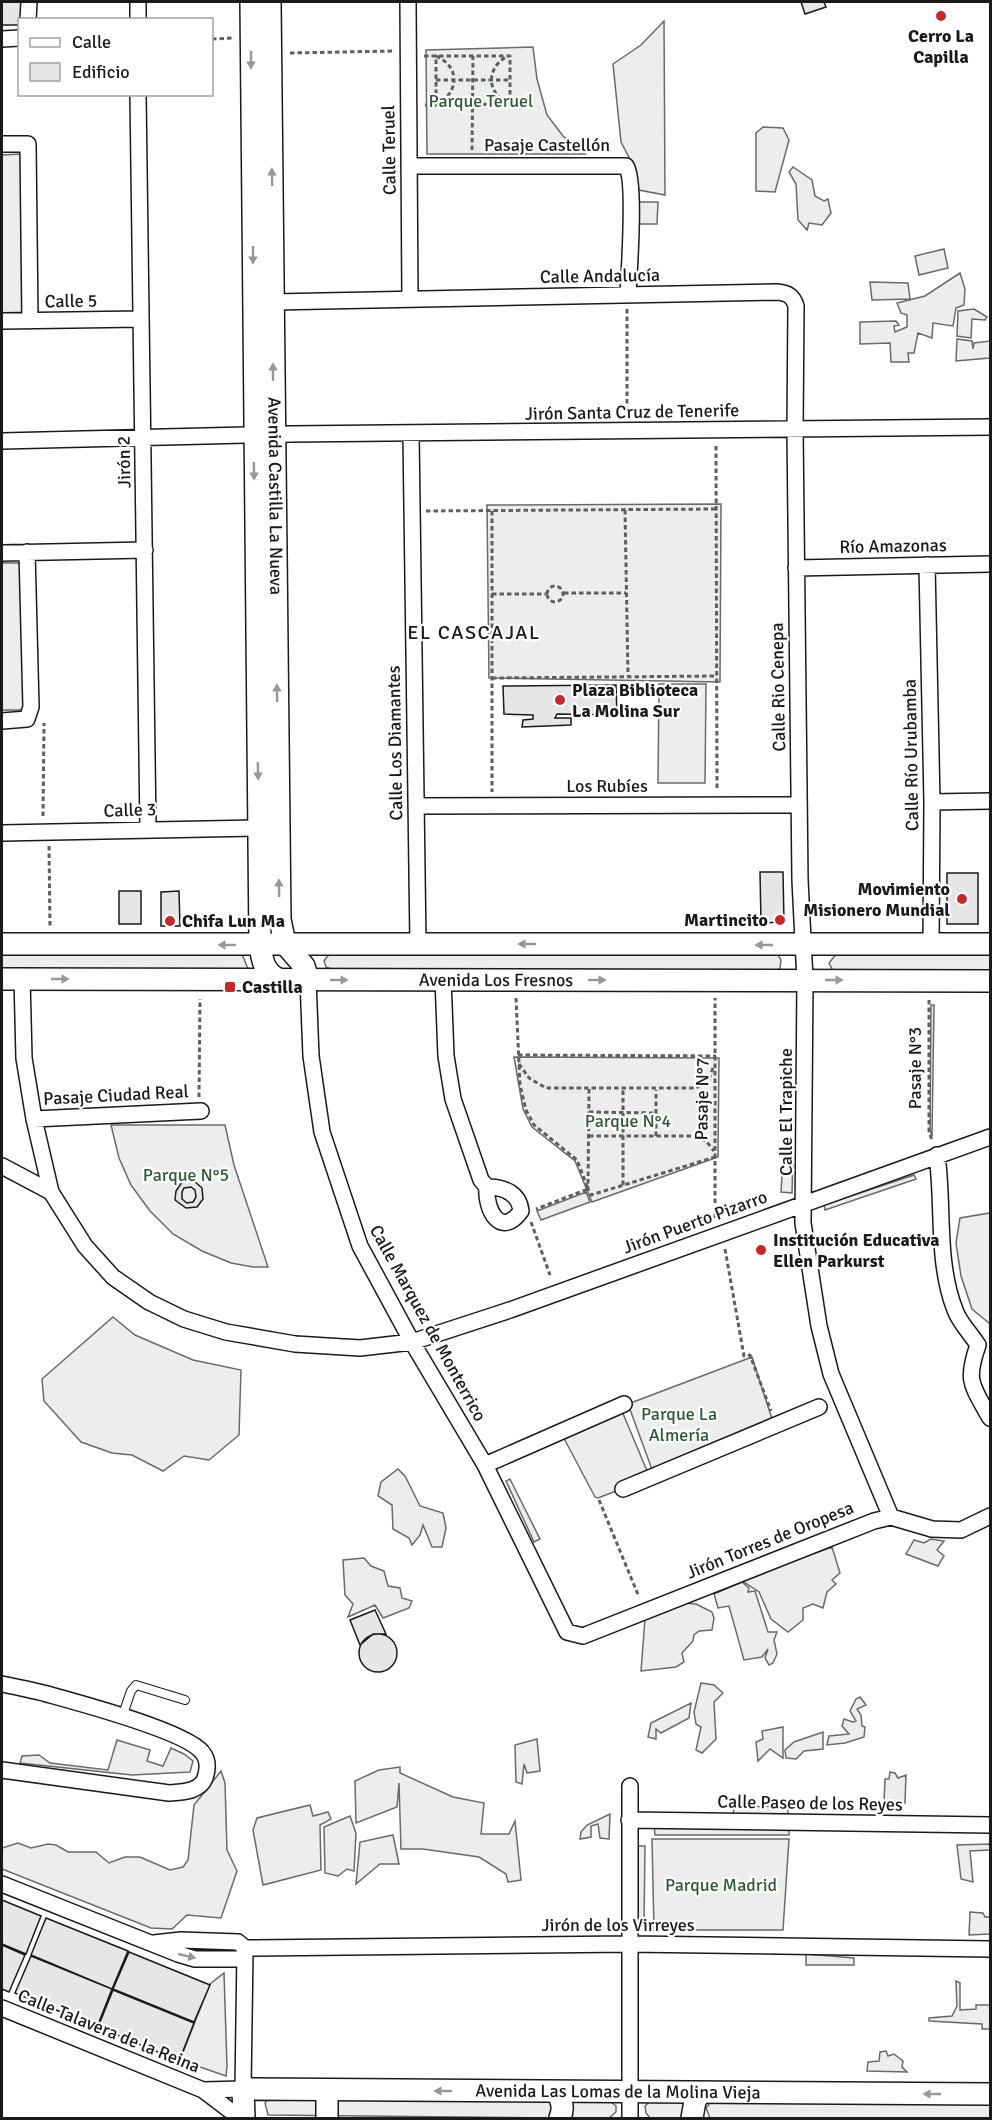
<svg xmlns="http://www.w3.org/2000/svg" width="992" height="2120" viewBox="0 0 992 2120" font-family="Signika,sans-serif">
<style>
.built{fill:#ededed;stroke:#6a6a6a;stroke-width:1.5}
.building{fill:#e6e6e6;stroke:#1a1a1a;stroke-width:1.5;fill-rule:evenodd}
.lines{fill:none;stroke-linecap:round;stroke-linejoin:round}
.lane-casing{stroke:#1a1a1a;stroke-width:10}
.street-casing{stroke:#1a1a1a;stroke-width:18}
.secondary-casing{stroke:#1a1a1a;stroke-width:24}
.path{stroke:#5f5f5f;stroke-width:3;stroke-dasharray:4.5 3;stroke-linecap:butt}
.lane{stroke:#fff;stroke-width:8}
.street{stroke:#fff;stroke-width:15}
.secondary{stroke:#fff;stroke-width:21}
.oneway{fill:#989898}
.poi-dot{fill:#c62828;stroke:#fff;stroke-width:2}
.labels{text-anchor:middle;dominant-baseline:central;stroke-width:4.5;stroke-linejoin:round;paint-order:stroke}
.poi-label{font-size:18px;font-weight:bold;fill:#1a1a1a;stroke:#fff;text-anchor:start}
.park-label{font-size:18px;fill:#2b5a34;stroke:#fff}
.street-label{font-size:18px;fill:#1a1a1a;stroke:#fff}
.neighbourhood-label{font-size:20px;letter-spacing:1.5px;fill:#1a1a1a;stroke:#fff}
</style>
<rect width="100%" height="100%" fill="#fff"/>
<!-- built -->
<path class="built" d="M664,21l1,174 -26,-5 -6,-25 -12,-23 -8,-78 28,-19z
M533,47l4,32 10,36 16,21 22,18h-158l-1,-104z
M763,127l20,1 6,12 -14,52 -19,-1v-58z
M21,154l1,159h-20v-158z
M793,167l19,13 3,16 9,5 4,-2 3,14 -9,12 -13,-2 -2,7 -9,-10 -2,-36 -7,-12z
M636,202h22l-1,22h-23z
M944,249l4,19 -29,7 -4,-19z
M960,273l5,16 -1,16 -8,3 -3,18 -20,-3 -1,15 -14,-5 -4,20h-6l1,9h-18l-1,-19 -30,1v-22l36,-1 3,4 -5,1 1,6 12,-5v-12l-6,-2 -4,-10 28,-7z
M870,282l38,1 2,16 -38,1z
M974,309l13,8 -2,3 -13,-1 -1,19 -14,-2 1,-25z
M957,339l15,2 1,8 1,-6 16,-2v17l-34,3z
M721,504l-1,178 -231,-4 -2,-173z
M2,563h19l6,142 -7,5h-18z
M659,684h47l-1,99h-47z
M2,953l240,1 6,15 -246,2z
M330,953l440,1 8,1 3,5 -1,8 -4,4 -443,-2 -7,-3 -2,-6z
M837,953h153v19l-153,-1 -5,-2 -3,-6z
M931,1005h3l-2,131 -2,-6z
M514,1057l205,1 -1,99 -126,45 -17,-41 -43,-34 -9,-18z
M111,1125h114l9,40 34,102h-15l-22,-4 -29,-12 -29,-17 -23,-23 -19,-26 -12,-27z
M793,1158l-1,35 -11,-1 2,-33z
M914,1175l2,4 -91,31 -1,-5z
M586,1192l4,10 -49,18 -4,-9z
M990,1213v111l-18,-15 -11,-33 -5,-33 4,-25z
M113,1317l22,18 58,25 48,10 -2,65 -30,25 -25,-4 -21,15 -31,-16 -20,-2 -31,-11 -37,-41 -2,-22z
M752,1357l21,65 -119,53 -26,-71z
M619,1404l31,74 -52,20 -3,-1 -37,-70z
M398,1469l7,7 15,30 23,7 3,15 -4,19h-10l-9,-22 -3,10 -8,10 -3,-7 -16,-9 -1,-24 -14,-9 3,-14z
M510,1479l30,60 -6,3 -28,-61z
M931,1539l13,2 -7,9 7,6 -6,10 -32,-12 8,-14 10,3z
M832,1547l8,26 -8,7 4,4 -9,8 -4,16 -10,-4 -10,4v12l-15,12 -17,-13 -12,-27 -18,-12z
M364,1558l7,8 13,5 4,15 12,2 2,10 10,3 -3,7 -26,10 -8,-13 -27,12 5,-13 -8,-9 -2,-35z
M742,1582l7,6 -1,4 7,-1 13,41h9l-3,8 3,14 -4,9 -4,2 -4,-7 3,-9 -6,8 -18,3 -15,-54 -11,2 -4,-14z
M683,1603l13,1 16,8 2,6 -2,12 -13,1 -5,4 -1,6 -11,12 2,9 -8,5 -35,4 4,-52z
M701,1683l13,2 9,8 -9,9 2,37 -14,14 -6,-3 5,-23 -5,-3 -2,-12z
M860,1697l6,8 -9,4 4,6 1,11 3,1 -1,10 -19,6 -18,2 2,-9 20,-2 -7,-8 2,-7 9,3 3,-1 -6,-10 6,-12z
M691,1703l-2,15 -28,15 -5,-4v10l-8,-2 3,-14z
M783,1727v31l-13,-9 -12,12 -2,-19 7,-3 -1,-8z
M823,1732v17l-19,2 -8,8 -10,-1 -1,-8 9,-8z
M537,1739l3,32 -13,2 -3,-9 -2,20 -6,-2 -1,-37z
M117,1740l33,10 -3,11 16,5 8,-18 13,6 9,7 -3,11 -58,3 -112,-12 2,-7 17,-1 11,8 58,7z
M400,1767v6l53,24 31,6 -3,31h28l6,-13 6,59 -13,2 -2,-8 -27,-17 -56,-8h-22l-2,-66 -2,24 -41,16 -1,-42 24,-11z
M221,1771l4,12 2,67 10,21 -16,47 -34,-3 -15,14 -21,-1 -149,-59v-21l16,-5 13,5 17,-4 8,1 12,7h28l13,11 16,-6h15l30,13 13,-3 5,-7 6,-55z
M890,1772l5,1 3,5 8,-3 -1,28 -21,-1 1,-23h4z
M310,1805l3,11 15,-4 3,7 -11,6 1,45 -58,15 -10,-55 4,-12z
M788,1806v8l-55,2 1,-9z
M610,1814l-1,25 -9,-1 -2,-14 -7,2v11l-11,2 1,-7 6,-7z
M350,1816l6,17 -2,38 -7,-2 -9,7 -13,-3 -1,-46z
M654,1825l135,1v9h-134z
M393,1835l6,29h-19l-24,20 4,-42z
M652,1839h137l-6,91h-129z
M990,1844v6l-20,1 3,31 -12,-3 -4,-34z
M636,1846h9l-1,78h-7z
M970,1912l13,1 2,4h5v17l-21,1z
M806,1954l48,4v7h-48z
M224,1973l3,93 -1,10 -46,-16 30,-76z
M956,1981l4,2v27l16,-1v-4h14v24h-8v-5l-53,-3v-3l23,-2 5,-10z
M886,2051l2,5 6,-2 9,7 -1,6 5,5 -40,-1 1,-9 11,-1 1,-9z
M270,2097l281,1 6,7 -6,13 -283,-3 -3,-12z
M651,2100h42l-2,18h-41l-4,-5 -1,-7z
M567,2101h43l6,5v6l-7,6h-42z
M712,2101l278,1v16h-280l-4,-10z"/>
<!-- building -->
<path class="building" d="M2,2h25v18h-7v5h-18z
M801,2h23l2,5 -21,7z
M616,685l1,30 -60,-1 -2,4h16v7l-49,2 1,-7 10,-1v-4l-29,-1 -1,-28z
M760,872h23l1,50 -23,1z
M947,873h31v51h-31z
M119,891h22v33h-22z
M179,891l1,35h-19v-34z
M193,1180l9,8 1,11 -6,8 -11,1 -11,-8 1,-9 6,-9zM191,1187l4,3 1,7 -3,5 -6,1 -5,-4v-7l2,-4z
M375,1610l11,24h-13l-13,11 -10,-25z
M359 1653a19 19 0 1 1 38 0a19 19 0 1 1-38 0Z
M2,1900l39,16 -15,38 -24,-10z
M46,1918l82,33 -16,38 -81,-34z
M2,1945l23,10 -16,37 -7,-3z
M129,1952l81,33 -16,37 -81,-33z
M31,1956l81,33 -15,38 -82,-34z
M113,1990l81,33 -15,38 -81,-34z"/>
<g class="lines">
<!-- lane casing -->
<g class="lane-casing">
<path id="lane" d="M122,1717l9,-26 5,-6 49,15"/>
</g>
<!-- street casing -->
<g class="street-casing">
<path id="street" d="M138,2v18
M408,2l2,297
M28,20l1,-18
M2,39l18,-1
M138,94l10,735
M2,144h26l2,177
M409,166h217c10,14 3,106 2,129
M273,302l504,-10c11,1 16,4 19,14l-1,124 5,450 5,100 -2,243 16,103 12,48 60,143
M2,321l138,-2
M411,434l7,510
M2,441l290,-7 698,-7
M2,553l143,-3
M927,565l5,237 -1,142
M796,568l194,-4
M2,721l25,-2 4,-12 -4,-155
M932,802l58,-1
M416,806l383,-1
M2,833l257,-5
M22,978l2,80 10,61 17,73 34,54 28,31 36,25 35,17 42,13 69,12 65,4 52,-6 98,-32 480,-173
M443,979l3,77 7,43 28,81 6,7c17,0 32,6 34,24 -20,28 -36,-1 -34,-24
M308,980l3,76 11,76 38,114 52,96 73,123 82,167 16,4 291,-115 17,-4 41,12 29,1 29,-14
M34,1119l167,-8
M937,1155c7,52 -1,106 18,155 4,12 16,24 23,35
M2,1166l49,26
M978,1345c-13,37 -6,40 12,73
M485,1465l139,-61
M623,1489l196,-82
M2,1684c15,3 30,6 45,10 29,8 138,37 155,58 6,7 6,17 3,26 -5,14 -23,14 -36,15l-167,-23
M629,1820l361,5
M2,1884l176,70 17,5h50
M154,1943l27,-3 57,2 7,6
M245,1948l384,-4 361,5
M2,2008l201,82 37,28
M203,2090l40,-1 2,-138
M630,2118v-332"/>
</g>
<!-- secondary casing -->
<g class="secondary-casing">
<g id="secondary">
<path d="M251,2l9,943c2,15 4,27 18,34"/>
<path id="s1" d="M270,2l10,917 5,25 19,22 4,14"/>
<path d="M2,944h988"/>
<path id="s2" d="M2,979l988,2"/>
<path d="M327,2090v28"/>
<path d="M557,2092c5,9 7,16 3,26"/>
<path id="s3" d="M244,2118l-1,-29 747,5"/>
<path d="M692,2118l3,-17 5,-8"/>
</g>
</g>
<!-- path -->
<path class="path" d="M212,39l22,-1
M290,53l104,-2
M424,56h86v48l-85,1
M436,56c25,11 23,37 0,49z
M436,80h74
M508,103c-22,-10 -22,-36 0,-47
M472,150l1,-94
M627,309v107
M716,446l1,343
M625,510l3,166
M426,511l289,-2
M492,511v281
M547 594a8 8 0 1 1 16 0a8 8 0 1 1-16 0Z
M564,593h62
M492,594h54
M492,678l225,-2
M43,816l1,-93
M49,846l1,81
M516,998l4,87 6,25 8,15 43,35 11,29 -52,20
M929,1000v131l3,9
M518,1055l198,1
M519,1064l10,14 17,10h150l13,-9 5,-14
M589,1089l-1,100 3,6 124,-38
M199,1097l1,-98
M589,1112l67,1
M589,1136h103l14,5 8,10
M656,1136v-46
M623,1185v-96
M715,1218v-220
M531,1222l19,53
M725,1249l19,107 6,-1 21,56
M599,1500l40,97"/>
<!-- lane -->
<use href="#lane" class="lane"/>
<!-- street -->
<use href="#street" class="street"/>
<!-- secondary -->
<use href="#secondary" class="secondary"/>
</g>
<!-- one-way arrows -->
<defs><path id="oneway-solid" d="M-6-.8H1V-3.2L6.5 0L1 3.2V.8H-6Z" transform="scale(1.5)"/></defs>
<g class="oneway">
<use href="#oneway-solid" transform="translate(251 60) rotate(90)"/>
<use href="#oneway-solid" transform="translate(272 177) rotate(-91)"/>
<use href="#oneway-solid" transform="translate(253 255) rotate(90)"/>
<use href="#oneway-solid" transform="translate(273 372) rotate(-90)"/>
<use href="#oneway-solid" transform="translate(254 471) rotate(89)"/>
<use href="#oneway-solid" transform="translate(277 693) rotate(-91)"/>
<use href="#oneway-solid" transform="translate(258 771) rotate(89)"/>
<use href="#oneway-solid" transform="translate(279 888) rotate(-91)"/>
<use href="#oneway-solid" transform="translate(527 944) rotate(-180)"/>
<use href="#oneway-solid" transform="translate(227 945) rotate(-180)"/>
<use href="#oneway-solid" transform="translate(764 945) rotate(-180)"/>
<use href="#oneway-solid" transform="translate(60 979)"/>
<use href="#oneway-solid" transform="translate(339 980)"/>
<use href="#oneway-solid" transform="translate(597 980)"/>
<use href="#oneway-solid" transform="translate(834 980)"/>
<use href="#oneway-solid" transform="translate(187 1956) rotate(13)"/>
<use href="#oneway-solid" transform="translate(443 2091) rotate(-180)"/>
<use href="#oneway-solid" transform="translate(932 2094) rotate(-180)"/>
</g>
<!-- markers -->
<g class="poi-dot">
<circle cx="941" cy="16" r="6"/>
<circle cx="560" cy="700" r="6"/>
<circle cx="962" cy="899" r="6"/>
<circle cx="780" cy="920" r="6"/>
<circle cx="170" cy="921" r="6"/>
<rect x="224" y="981" width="12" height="12" rx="3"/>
<circle cx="761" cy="1250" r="6"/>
</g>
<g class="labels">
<!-- poi labels -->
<g class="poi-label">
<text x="941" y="36" text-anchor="middle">Cerro La<tspan x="941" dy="21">Capilla</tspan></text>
<text x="572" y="690">Plaza Biblioteca<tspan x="572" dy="21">La Molina Sur</tspan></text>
<text x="950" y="889" text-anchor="end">Movimiento<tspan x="950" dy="21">Misionero Mundial</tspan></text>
<text x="768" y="920" text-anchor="end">Martincito</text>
<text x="182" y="921">Chifa Lun Ma</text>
<text x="242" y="987">Castilla</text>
<text x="773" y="1240">Institución Educativa<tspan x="773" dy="21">Ellen Parkurst</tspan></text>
</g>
<!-- park labels -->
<g class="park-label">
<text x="481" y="101">Parque Teruel</text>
<text x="628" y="1121">Parque N°4</text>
<text x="186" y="1175">Parque N°5</text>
<text x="679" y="1414">Parque La<tspan x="679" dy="21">Almería</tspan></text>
<text x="721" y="1885">Parque Madrid</text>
</g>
<!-- street labels -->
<g class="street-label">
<text x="547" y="145">Pasaje Castellón</text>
<text transform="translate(389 150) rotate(-91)">Calle Teruel</text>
<text transform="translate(600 276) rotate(-1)">Calle Andalucía</text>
<text transform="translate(71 301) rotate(-1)">Calle 5</text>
<text transform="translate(632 412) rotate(-1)">Jirón Santa Cruz de Tenerife</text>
<text transform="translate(124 462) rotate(-91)">Jirón 2</text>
<text stroke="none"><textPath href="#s1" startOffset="494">Avenida Castilla La Nueva</textPath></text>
<text transform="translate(893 546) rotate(-1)">Río Amazonas</text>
<text transform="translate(778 687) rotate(-91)">Calle Rio Cenepa</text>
<text transform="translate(395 743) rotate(-91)">Calle Los Diamantes</text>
<text transform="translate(911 755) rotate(-91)">Calle Río Urubamba</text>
<text x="607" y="786">Los Rubíes</text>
<text transform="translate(130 810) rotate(-2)">Calle 3</text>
<text stroke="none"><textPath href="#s2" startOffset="494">Avenida Los Fresnos</textPath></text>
<text transform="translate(915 1068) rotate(-90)">Pasaje N°3</text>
<text transform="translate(116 1095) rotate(-3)">Pasaje Ciudad Real</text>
<text transform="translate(702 1099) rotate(-89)">Pasaje N°7</text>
<text transform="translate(786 1112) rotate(-90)">Calle El Trapiche</text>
<text transform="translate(695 1222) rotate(-20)">Jirón Puerto Pizarro</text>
<text transform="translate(428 1323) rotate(61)">Calle Marquez de Monterrico</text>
<text transform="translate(770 1540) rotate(-22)">Jirón Torres de Oropesa</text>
<text transform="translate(810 1803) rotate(1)">Calle Paseo de los Reyes</text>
<text x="618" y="1925">Jirón de los Virreyes</text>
<text transform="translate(109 2031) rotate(22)">Calle Talavera de la Reina</text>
<text stroke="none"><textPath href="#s3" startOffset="404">Avenida Las Lomas de la Molina Vieja</textPath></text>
</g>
<!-- neighbourhood labels -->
<g class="neighbourhood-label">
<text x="474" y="632">EL CASCAJAL</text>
</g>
</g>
<!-- border -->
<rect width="992" height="2120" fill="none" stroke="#1a1a1a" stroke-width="6"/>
<!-- legend -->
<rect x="18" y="18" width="195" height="78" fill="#ffffff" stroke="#a3a3a3" stroke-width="1.5"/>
<rect x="30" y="38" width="30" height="9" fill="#ffffff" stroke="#a3a3a3" stroke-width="1.5"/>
<text x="72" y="48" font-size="18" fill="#1a1a1a">Calle</text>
<rect x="30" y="63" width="30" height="18" fill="#e6e6e6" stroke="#a3a3a3" stroke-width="1.5"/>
<text x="72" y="78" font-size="18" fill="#1a1a1a">Edificio</text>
</svg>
